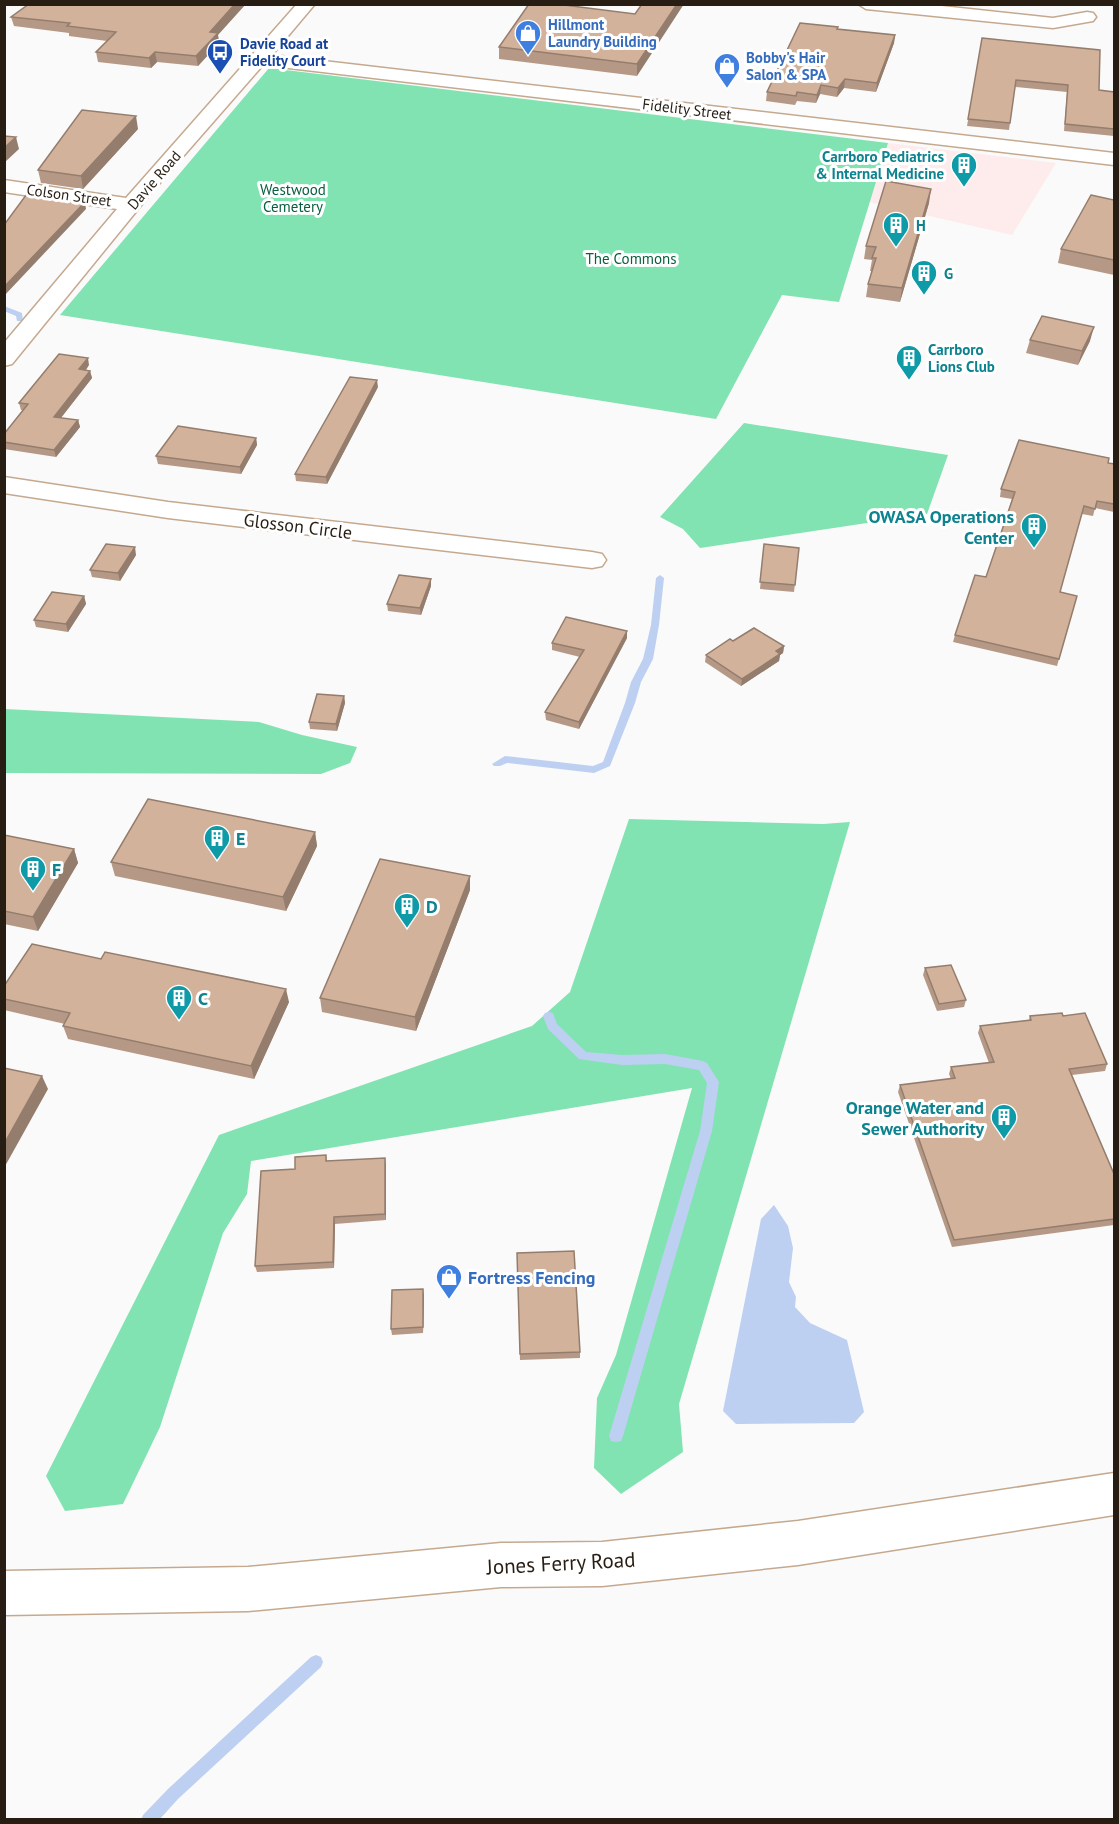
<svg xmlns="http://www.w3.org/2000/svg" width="1119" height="1824" viewBox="0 0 1119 1824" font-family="'PT Sans',sans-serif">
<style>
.commercial{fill:#fdeceb}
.green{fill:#81e3b2}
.water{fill:#bdd0f1}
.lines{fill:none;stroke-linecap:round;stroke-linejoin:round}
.stream{fill:#bdd0f1;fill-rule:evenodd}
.minor-casing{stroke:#c5a98f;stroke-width:3}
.major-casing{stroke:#c5a98f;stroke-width:3}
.minor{fill:#fff;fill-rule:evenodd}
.major{fill:#fff;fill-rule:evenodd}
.wall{fill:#b59986}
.shaded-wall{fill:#947d6d}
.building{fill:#d3b29c;stroke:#947d6d;stroke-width:1.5}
.labels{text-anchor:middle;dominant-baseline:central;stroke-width:6;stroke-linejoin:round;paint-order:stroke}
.far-shop-label{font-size:15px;font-weight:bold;fill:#366cbe;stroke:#fff;text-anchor:start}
.far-transit-label{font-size:15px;font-weight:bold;fill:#164399;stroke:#fff;text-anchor:start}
.far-street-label{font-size:15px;fill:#271d13;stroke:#fff}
.far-culture-label{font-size:15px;font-weight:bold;fill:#0d838f;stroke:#fff;text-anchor:start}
.far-park-label{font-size:15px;fill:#065f3f;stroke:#fff}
.culture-label{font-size:18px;font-weight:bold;fill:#0d838f;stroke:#fff;text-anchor:start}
.street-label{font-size:18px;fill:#271d13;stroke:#fff}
.shop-label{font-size:18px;font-weight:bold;fill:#366cbe;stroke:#fff;text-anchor:start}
.near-street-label{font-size:21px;fill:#271d13;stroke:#fff}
</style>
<rect width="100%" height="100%" fill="#fafafa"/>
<!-- commercial -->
<path class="commercial" d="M888,143l168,20 -44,72 -143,-33z"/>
<!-- green -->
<path class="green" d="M269,68l619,75 -49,159 -57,-7 -66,124 -656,-104z
M744,423l204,32 -21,59 -227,34 -17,-19 -23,-12z
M5,709l254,13 43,13 55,12 -7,16 -29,11 -316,-1z
M629,819l194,5 27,-2 -171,582 4,48 -62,42 -27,-26 3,-70 19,-43 76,-267 -441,73 -4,33 -24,39 -63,194 -37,77 -58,7 -19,-35 173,-341 313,-109 38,-34z"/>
<!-- water -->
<path class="water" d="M774,1205l14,21 5,22 -4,34 7,15 -1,10 15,16 37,17 17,72 -10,11 -118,1 -13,-13 38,-192z"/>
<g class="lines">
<!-- stream -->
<path class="stream" d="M4,306l18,7 1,8h-6l-1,-5 -12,-5z
M660,575l4,3 -5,47 -6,34 -12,23 -6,21 -25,63 -16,7 -87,-10 -7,3h-6l-2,-2 13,-8 88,10 10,-4 22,-59 6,-21 12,-23 8,-34 5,-47z
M549,1012l4,1 4,11 29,28 36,3 43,-1 38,7 4,2 12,19 -7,49 -89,305 -2,5 -5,1 -5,-1 -2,-5 91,-305 7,-48 -8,-13 -34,-6 -43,1 -43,-6 -31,-30 -5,-13 2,-3z
M316,1655l5,2 2,5 -2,5 -143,132 -19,21h-18l2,-5 25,-26 143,-132z"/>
<!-- minor casing -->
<g class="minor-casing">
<path id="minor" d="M297,4h18l-43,51 842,98v12l-851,-100 -111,127 -140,172 -8,2v-23l113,-134 -113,-17v-12l122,18z
M858,4h65l130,14 34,-6 6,1 3,4 -3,4 -40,7 -187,-19z
M4,477l164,25 424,50 10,2 4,6 -4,6 -10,2 -424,-50 -164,-25z"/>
</g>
<!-- major casing -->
<g class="major-casing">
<path id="major" d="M1114,1473v42l-316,50 -196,21 -101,1 -253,24 -244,4v-44l244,-4 253,-24 101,-1 196,-21z"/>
</g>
<!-- minor -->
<use href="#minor" class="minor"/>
<!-- major -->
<use href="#major" class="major"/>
</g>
<!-- wall -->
<path class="wall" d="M642,4l-5,72 -138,-17v-12l136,-33z
M11,17l207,18 1,8 -21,23 -41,-4 -6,6 -53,-6 -2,-10 11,-11 -38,-5v-3l-55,-7z
M837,29l58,6 -1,8 -18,49 -32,-4 -7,9 -17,-3 -4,9 -19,-2 -2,4 -29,-4 1,-9z
M982,38l117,52 15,2v44l-50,-5 3,-39 -52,-5 -6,43 -42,-4z
M138,129l-55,60 -42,-6 -3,-13z
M1114,200v75l-56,-12 3,-14z
M929,203l-29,99 -34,-5 2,-13 4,-13h-2l2,-11 -8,-1 2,-13z
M1030,340l60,1 -12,24 -52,-12z
M89,365l-3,5 4,1 2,7 -31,40 17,2 2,7 -24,30 -52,-8v-15l19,-24h-2l-2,-7z
M378,387l-51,97 -31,-3 -1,-7z
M256,438l1,7 -16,29 -83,-10 -2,-8z
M1108,463l6,1v48l-19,-4 -2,8 -11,-2 -22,78 17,4 -20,70 -104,-24 2,-7 31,-58 26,-78 -12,-2 1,-8z
M764,544l35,4 -5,44 -34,-3z
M136,555l-16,26 -28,-4 -2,-7z
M431,586l-10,29 -33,-4 -1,-7z
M84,596l2,8 -18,28 -32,-5 -2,-7z
M627,631v7l-48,91 -33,-9 -1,-8 35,-55 -28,-7v-7z
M733,641l51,5 -1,7 -3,2 -1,6 -38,25 -36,-24 1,-7z
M344,696l1,7 -8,28 -27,-2 -1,-7z
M315,832l2,14 -31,65 -171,-35 -4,-14z
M4,835l70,14 4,14 -40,68 -34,-7z
M470,890l-54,141 -94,-19 -2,-14z
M925,968l41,32 -2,7 -27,4 -14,-36z
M4,986l285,16 -35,77 -186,-40 -5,-13 2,-2 -61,-14z
M1030,1016h33l44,48 -2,7 -33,4 42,99v51l-162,22 -54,-155 2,-7 51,-6 -2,-5 2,-7 38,-4 -11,-30 2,-7 49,-6z
M326,1155l1,6 59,3v56l-51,4 -1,44 -77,4 -2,-6 40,-97z
M517,1253l63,99v6l-60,2z
M424,1295l-1,38 -31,2 -1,-6z"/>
<!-- shaded-wall -->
<path class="shaded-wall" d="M235,4h11l-28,31 1,8 -21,23 -2,-10 14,-24z
M677,4h7l-47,72v-12z
M895,35l-1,8 -18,49 1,-9z
M155,52l2,10 -6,6 -2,-10z
M845,79l-1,9 -7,9 1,-9z
M821,85l-1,9 -4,9 1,-8z
M136,116l2,13 -55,60 -2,-13z
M16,137l3,12 -15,14v-15z
M931,189l-2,14 -29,99 2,-14z
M85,202l1,7 -82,87v-9z
M1094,327l-4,14 -12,24 4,-14z
M88,358l1,7 -8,11 -2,-7z
M90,371l2,7 -36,46 -2,-7z
M377,380l1,7 -51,97 -1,-7z
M78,420l2,7 -24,30 -2,-7z
M256,438l1,7 -16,29 -1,-7z
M135,547l1,8 -16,26 -2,-8z
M431,579v7l-10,29 -1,-7z
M84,596l2,8 -18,28 -2,-8z
M627,631v7l-48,91v-7z
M784,646l-1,7 -3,2 -1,6 -38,25 1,-7 34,-28z
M344,696l1,7 -8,28 -1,-7z
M315,832l2,14 -31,65 -3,-14z
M74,849l4,14 -40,68 -5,-14z
M470,876v14l-54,141 -1,-14z
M286,989l3,13 -35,77 -3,-13z
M42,1076l6,13 -44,79v-24z
M385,1158l1,6v56l-1,-6z
M334,1217l1,7 -1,44 -1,-6z
M423,1289l1,6 -1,38z"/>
<!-- building -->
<path class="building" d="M29,4h206l-25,28 8,1 -22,23 -41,-4 -6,6 -53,-6 20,-20 -49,-6 3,-3 -59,-6z
M529,4h27l79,10 7,-10h35l-40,60 -138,-17z
M800,23l38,4 -1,2 58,6 -18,48 -32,-4 -7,9 -17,-3 -4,10 -20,-3 -1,4 -29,-4z
M982,38l118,12 -1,40 15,2v37l-49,-5 3,-39 -52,-5 -6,43 -42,-4z
M82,110l54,6 -55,60 -43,-6z
M4,136l12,1 -12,11z
M886,181l45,8 -29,99 -34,-4 8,-26h-4l4,-11 -10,-1z
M29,191l39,6 -2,3 19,2 -81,85v-62z
M1091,195l23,5v60l-53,-11z
M1042,316l52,11 -12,24 -52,-11z
M59,354l29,4 -9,11 11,2 -36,46 24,3 -24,30 -50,-8v-8l24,-30 -9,-1z
M350,377l27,3 -51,97 -31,-3z
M178,426l78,12 -16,29 -84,-11z
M1019,440l90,18 -1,5 6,1v40l-17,-3 -2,8 -11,-3 -24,86 17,4 -18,63 -104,-24 20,-60 11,2 29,-85 -14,-3z
M106,544l29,3 -17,26 -28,-3z
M764,544l35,4 -4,37 -35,-3z
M399,575l32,4 -11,29 -33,-4z
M52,592l32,4 -18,28 -32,-4z
M566,617l61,14 -48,91 -34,-10 39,-62 -32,-7z
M754,628l30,18 -8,5 4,3 -38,25 -36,-24 24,-16 3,2z
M317,694l27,2 -8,28 -27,-2z
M148,799l167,33 -32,65 -172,-35z
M4,835l70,14 -41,68 -29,-6z
M380,859l90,17 -55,141 -95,-19z
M32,944l69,15 4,-7 181,37 -35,77 -188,-40 7,-13 -66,-14v-13z
M951,965l15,35 -27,4 -14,-36z
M1062,1013l1,3 22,-3 22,51 -38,5 45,105v45l-160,21 -54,-155 55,-7 -4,-11 43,-5 -14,-36 51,-6 -1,-4z
M4,1068l38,8 -38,68z
M326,1155v6l59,-3v56l-51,3 -1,45 -78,4 6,-95 34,-2v-12z
M574,1251l6,101 -60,2 -3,-101z
M423,1289v38l-32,2 1,-39z"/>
<!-- icons -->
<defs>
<g id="shop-pin" transform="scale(1.35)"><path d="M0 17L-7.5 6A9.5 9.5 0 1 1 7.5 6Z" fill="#3f7fe0" stroke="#fff"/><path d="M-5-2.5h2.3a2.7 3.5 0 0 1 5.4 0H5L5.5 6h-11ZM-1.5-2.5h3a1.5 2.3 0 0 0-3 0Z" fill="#fff"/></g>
<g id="bus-pin" transform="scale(1.35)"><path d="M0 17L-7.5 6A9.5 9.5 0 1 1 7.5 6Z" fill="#1a4fb4" stroke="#fff"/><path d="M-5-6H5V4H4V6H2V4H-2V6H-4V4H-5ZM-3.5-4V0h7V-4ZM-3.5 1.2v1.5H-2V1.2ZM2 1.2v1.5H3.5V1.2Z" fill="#fff"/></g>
<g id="building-pin" transform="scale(1.35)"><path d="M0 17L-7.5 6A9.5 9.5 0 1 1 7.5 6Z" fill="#0f9aa8" stroke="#fff"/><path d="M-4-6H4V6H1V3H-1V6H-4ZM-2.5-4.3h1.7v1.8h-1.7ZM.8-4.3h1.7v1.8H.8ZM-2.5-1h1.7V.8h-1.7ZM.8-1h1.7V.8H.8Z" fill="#fff"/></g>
</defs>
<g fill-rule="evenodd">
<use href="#shop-pin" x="528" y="33"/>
<use href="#bus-pin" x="220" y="52"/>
<use href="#shop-pin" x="727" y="66"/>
<use href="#building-pin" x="964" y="165"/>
<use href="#building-pin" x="896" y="225"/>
<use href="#building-pin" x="924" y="273"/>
<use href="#building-pin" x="909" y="358"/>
<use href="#building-pin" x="1034" y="526"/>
<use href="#building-pin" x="217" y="838"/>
<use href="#building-pin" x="33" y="869"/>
<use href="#building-pin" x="407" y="906"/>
<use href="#building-pin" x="179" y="998"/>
<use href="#building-pin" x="1004" y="1117"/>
<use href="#shop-pin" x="449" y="1277"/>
</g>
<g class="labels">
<!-- far-shop labels -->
<g class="far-shop-label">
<text x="548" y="24">Hillmont<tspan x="548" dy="17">Laundry Building</tspan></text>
<text x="746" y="57">Bobby's Hair<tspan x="746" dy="17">Salon &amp; SPA</tspan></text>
</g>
<!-- far-transit labels -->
<g class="far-transit-label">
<text x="240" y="43">Davie Road at<tspan x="240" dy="17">Fidelity Court</tspan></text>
</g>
<!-- far-street labels -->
<g class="far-street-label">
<text transform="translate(687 109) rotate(7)">Fidelity Street</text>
<text transform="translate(154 180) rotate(-49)">Davie Road</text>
<text transform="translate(69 195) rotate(8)">Colson Street</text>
</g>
<!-- far-culture labels -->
<g class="far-culture-label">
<text x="944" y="156" text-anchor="end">Carrboro Pediatrics<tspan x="944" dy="17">&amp; Internal Medicine</tspan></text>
<text x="916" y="225">H</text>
<text x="944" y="273">G</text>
<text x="928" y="349">Carrboro<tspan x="928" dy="17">Lions Club</tspan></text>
</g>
<!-- far-park labels -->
<g class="far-park-label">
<text x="293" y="189">Westwood<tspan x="293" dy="17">Cemetery</tspan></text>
<text x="631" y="258">The Commons</text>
</g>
<!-- culture labels -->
<g class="culture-label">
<text x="1014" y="516" text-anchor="end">OWASA Operations<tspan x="1014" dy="21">Center</tspan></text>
<text x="236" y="838">E</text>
<text x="52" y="869">F</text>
<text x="426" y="906">D</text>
<text x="198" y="998">C</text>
<text x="984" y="1107" text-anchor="end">Orange Water and<tspan x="984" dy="21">Sewer Authority</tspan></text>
</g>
<!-- street labels -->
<g class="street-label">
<text transform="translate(298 526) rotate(7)">Glosson Circle</text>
</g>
<!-- shop labels -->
<g class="shop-label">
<text x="468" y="1277">Fortress Fencing</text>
</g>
<!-- near-street labels -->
<g class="near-street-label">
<text transform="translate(561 1563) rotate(-3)">Jones Ferry Road</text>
</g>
</g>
<!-- border -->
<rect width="1119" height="1824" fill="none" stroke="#271d13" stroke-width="12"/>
</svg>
